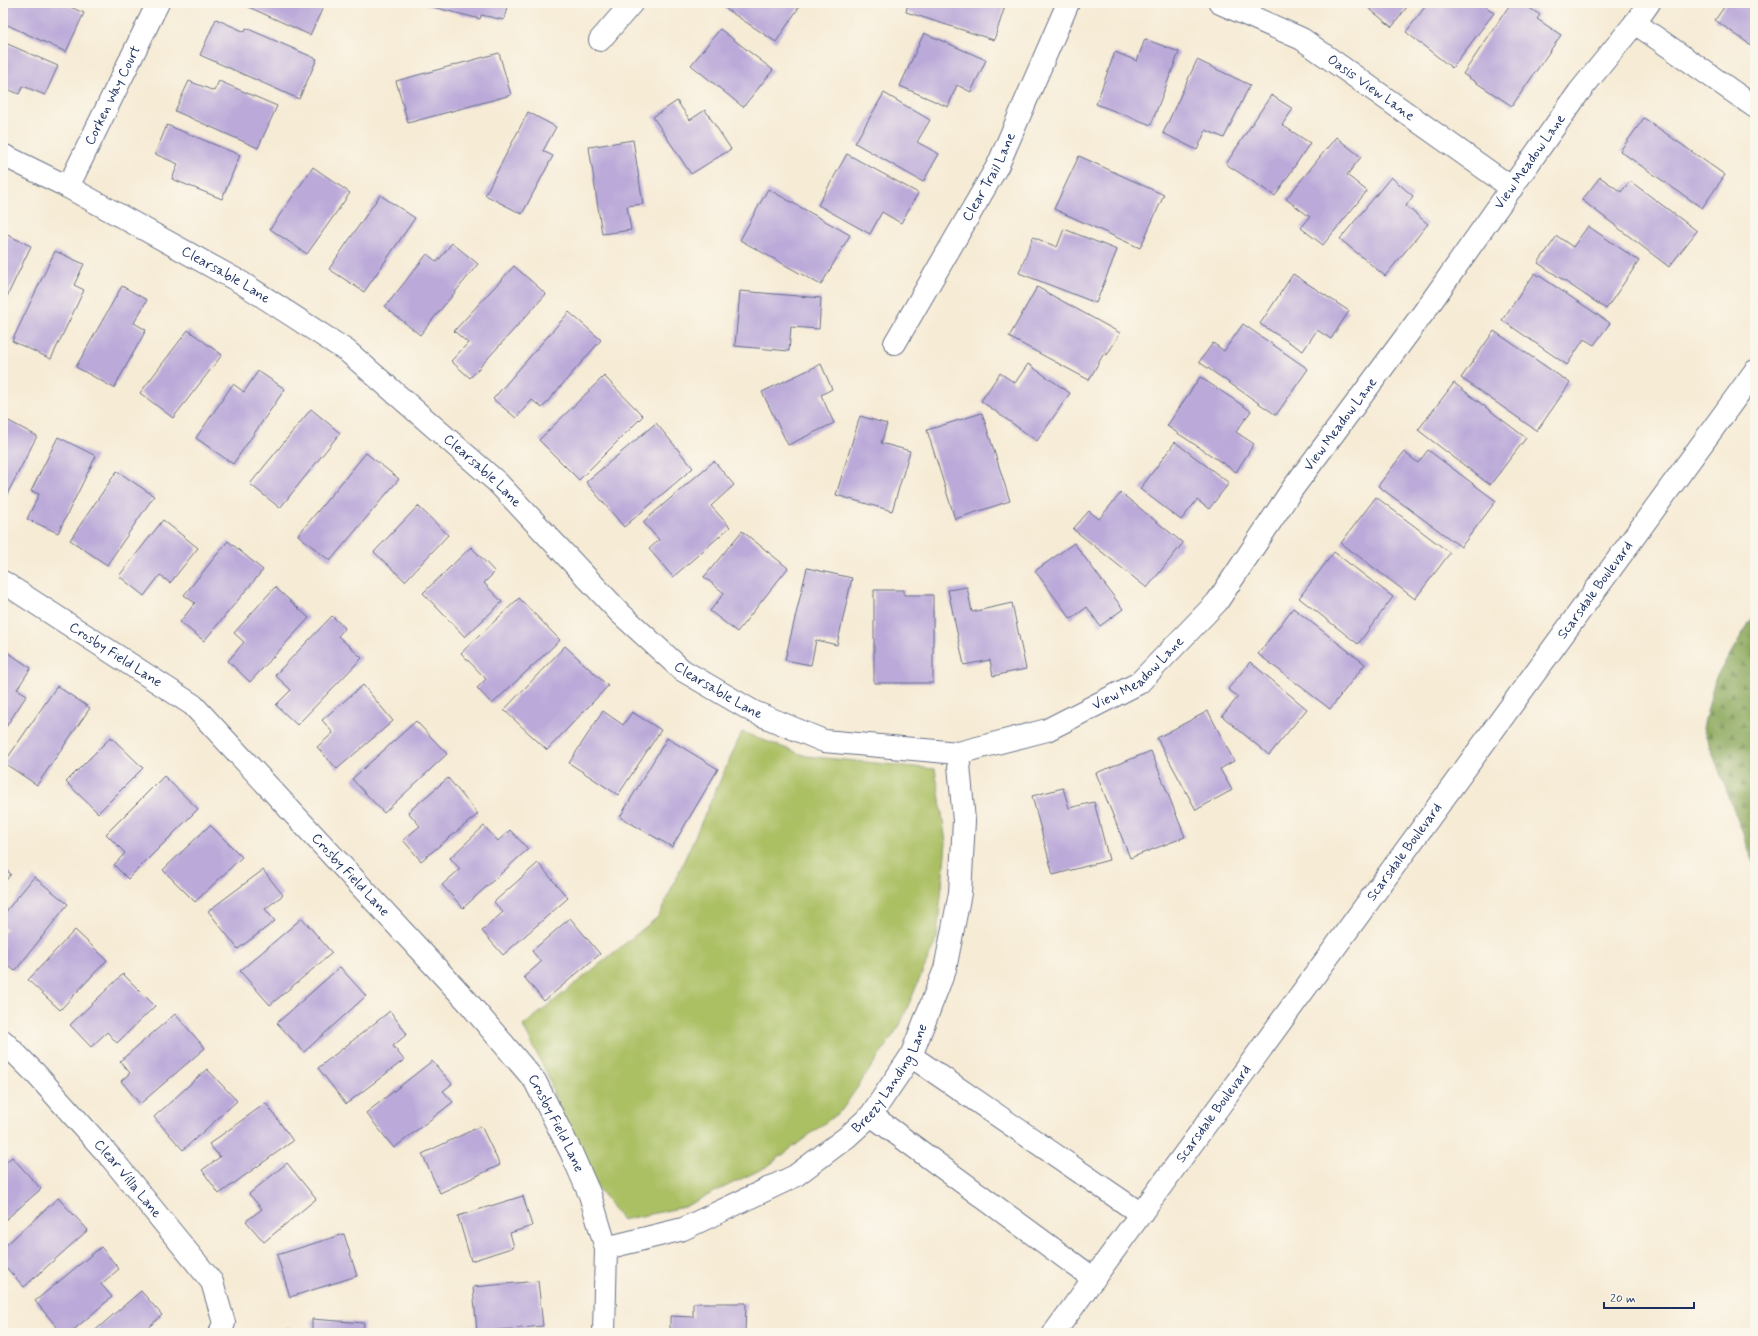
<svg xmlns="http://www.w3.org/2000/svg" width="1758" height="1336" viewBox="0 0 1758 1336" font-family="Mynerve,sans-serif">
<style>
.forest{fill:url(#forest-firs);stroke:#526a5c}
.park{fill:#abbf63;stroke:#637760}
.building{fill:#bbaad9}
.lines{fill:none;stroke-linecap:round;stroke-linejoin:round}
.minor-casing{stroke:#687188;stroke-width:24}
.secondary-casing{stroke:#687188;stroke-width:24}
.minor{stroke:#fff;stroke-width:22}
.secondary{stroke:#fff;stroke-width:22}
.labels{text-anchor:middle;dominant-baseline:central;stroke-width:3;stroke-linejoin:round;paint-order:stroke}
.street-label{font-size:14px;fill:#1b2f5e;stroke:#fbf7ec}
</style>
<defs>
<pattern id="forest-firs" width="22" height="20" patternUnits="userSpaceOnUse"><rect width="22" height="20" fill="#88a659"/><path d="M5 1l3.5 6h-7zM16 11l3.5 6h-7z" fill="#6e884d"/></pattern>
</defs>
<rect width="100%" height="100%" fill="#fbf7ec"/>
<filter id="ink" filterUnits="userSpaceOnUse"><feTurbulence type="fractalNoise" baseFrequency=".025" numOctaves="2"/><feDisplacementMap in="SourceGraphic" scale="8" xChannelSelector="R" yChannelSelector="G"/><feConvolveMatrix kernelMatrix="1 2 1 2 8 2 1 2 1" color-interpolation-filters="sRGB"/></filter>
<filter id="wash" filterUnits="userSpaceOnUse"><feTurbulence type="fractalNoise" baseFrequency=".012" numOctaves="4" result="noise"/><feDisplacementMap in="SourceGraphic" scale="16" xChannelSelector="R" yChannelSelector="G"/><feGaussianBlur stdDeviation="0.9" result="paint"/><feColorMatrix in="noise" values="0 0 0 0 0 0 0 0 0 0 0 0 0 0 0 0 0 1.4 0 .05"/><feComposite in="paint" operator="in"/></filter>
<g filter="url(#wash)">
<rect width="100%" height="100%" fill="#f6ebd5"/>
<!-- forest -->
<path class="forest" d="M1755,613v253l-52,-138 12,-49z"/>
<!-- park -->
<path class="park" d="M742,732l64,24 129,13 4,23 7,51 -9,95 -37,87 -58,85 -74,56 -84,41 -62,13 -51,-68 -22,-74 -26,-52 136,-110z"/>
<g id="blocks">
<!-- building -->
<path class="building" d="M3,3h58l23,10 -18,39 -63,-29z
M240,3h85l-15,32z
M426,3h82l-4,17 -23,-5 -1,4 -55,-14z
M717,3h82l2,1 -25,38z
M908,3h98l-12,37 -88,-28z
M1370,3h40l-18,24 -25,-20z
M1428,3h53l13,10 -42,55 -46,-36z
M1511,3h11l18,12 -3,4 24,16 -49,71 -49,-32z
M1727,3h28v45l-40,-28z
M216,19l29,13 1,-4 71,31 -18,40 -99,-44z
M720,29l53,41 -30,37 -52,-42z
M924,33l62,27 -15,32 -14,-7 -9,22 -48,-21z
M1145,39l34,13 -28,73 -55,-21 19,-52 22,9z
M3,42l55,24 -13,29 -22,-9 -4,8 -16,-7z
M499,53l12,42 -103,28 -12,-42z
M1197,60l53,25 -26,53 -18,-8 -9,20 -34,-17z
M189,81l25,10 5,-10 58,25 -19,42 -83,-37z
M884,93l46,27 -13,22 22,12 -16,28 -68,-39z
M1271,95l22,14 -11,16 28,18 -35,53 -49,-32z
M677,101l13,19 15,-10 26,39 -40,25 -38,-57z
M528,112l28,15 -13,24 10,5 -31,58 -37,-19z
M1644,118l81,57 -23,33 -82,-57z
M167,125l73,30 -18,44 -50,-20 6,-15 -23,-10z
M1336,137l25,20 -14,18 20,16 -44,54 -22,-17 9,-11 -24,-18z
M633,140l10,64 -16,2 4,24 -29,4 -13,-87z
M847,154l71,39 -17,30 -19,-11 -12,22 -52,-29z
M1079,156l85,39 -24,53 -86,-39z
M313,167l37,26 -43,61 -37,-25z
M1391,177l22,19 -7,10 22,18 -43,52 -45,-37z
M1600,177l21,15 9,-11 67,50 -28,36 -87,-67z
M768,189l82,46 -29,50 -81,-45z
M380,195l35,23 -51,74 -35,-23z
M1588,226l51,35 -33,48 -68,-46 19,-27 16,11z
M1064,229l53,21 -21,53 -77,-30 14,-36 24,10z
M3,233l28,13 -28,59z
M452,243l26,21 -58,71 -35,-28 42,-53 10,8z
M55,251l29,13 -10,21 10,5 -33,69 -39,-18z
M514,266l32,28 -76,84 -19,-17 17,-18 -14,-12z
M1535,273l75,50 -16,22 -10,-6 -17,26 -65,-45z
M1293,274l56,37 -18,28 -14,-9 -14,21 -43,-27z
M122,286l25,14 -13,23 12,7 -32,58 -38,-21z
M1037,287l83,46 -13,22 -3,-2 -15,27 -80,-43z
M740,291l81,7 -2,31 -28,-2 -2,24 -54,-5z
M569,312l32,28 -59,68 -10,-8 -16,18 -23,-19z
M1243,324l65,45 -32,46 -77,-53 14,-19 11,8z
M188,330l34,25 -49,63 -33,-25z
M1494,331l76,52 -33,48 -76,-53z
M821,364l11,25 -11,6 13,28 -46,22 -26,-53z
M1028,364l42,29 -33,48 -56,-40 19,-28 15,10z
M258,371l27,18 -52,75 -37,-26 37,-54 11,8z
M604,376l39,40 -64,64 -40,-40z
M1200,377l51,34 -15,21 18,12 -18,28 -69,-46z
M1454,383l72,55 -36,47 -72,-55z
M311,409l29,24 -60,75 -30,-24z
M982,413l28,88 -55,18 -28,-89z
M860,416l27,8 -6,19 29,8 -18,60 -56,-16z
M3,418l34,18 -34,66z
M656,423l37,45 -69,59 -38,-45z
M58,437l38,19 -38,77 -31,-14 12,-25 -8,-3z
M1175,442l54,41 -20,26 -12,-9 -16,20 -41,-31z
M1428,450l68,51 -35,46 -83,-61 26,-34 14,11z
M366,453l33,26 -69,82 -32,-26z
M714,461l20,24 -23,21 19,21 -57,50 -24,-28 10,-9 -16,-18z
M117,471l37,25 -47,69 -37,-25z
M1121,493l62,50 -36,45 -74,-59 16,-18 10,8z
M1376,497l74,56 -35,46 -74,-56z
M418,506l30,29 -43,46 -31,-29z
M163,520l35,28 -28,35 -10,-8 -16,21 -25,-20z
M742,531l46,37 -51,64 -27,-21 14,-18 -20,-16z
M228,541l35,29 -59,71 -24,-19 15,-19 -11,-8z
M1074,543l49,66 -23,17 -13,-19 -16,12 -36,-48z
M471,547l24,25 -11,11 18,19 -37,35 -42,-44z
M1334,552l59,45 -35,47 -59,-46z
M807,568l45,10 -15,67 -21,-5 -5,25 -26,-5z
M275,587l34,31 -59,64 -22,-21 16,-19 -10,-9z
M967,587l5,25 40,-9 14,66 -33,7 -3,-16 -26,5 -16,-75z
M874,590h30v5h29v88h-59z
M519,598l41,42 -68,64 -15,-16 9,-9 -25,-26z
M1293,608l72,56 -35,45 -72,-55z
M332,616l13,12 -7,8 24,22 -65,67 -21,-20 15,-15 -16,-15z
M565,646l43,40 -61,64 -43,-40z
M4,650l27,18 -14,21 10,6 -24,36z
M1250,662l57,47 -38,46 -47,-39 16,-19 -10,-8z
M363,685l30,36 -56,48 -20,-22 16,-14 -11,-13z
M57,686l33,22 -53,77 -33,-22z
M603,711l20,14 9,-13 29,18 -43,65 -49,-32z
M1208,711l26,50 -14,8 12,21 -36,20 -39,-72z
M416,721l31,33 -63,59 -32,-34z
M111,737l32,31 -45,45 -32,-31z
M667,738l51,31 -46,78 -52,-30z
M1151,751l34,86 -55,21 -34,-85z
M164,776l34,33 -70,70 -14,-14 11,-12 -19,-19z
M448,778l30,36 -57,47 -18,-21 17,-14 -12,-14z
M1063,788l6,20 25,-6 15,58 -56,15 -21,-79z
M210,825l32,32 -47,45 -32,-32z
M484,826l14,15 12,-11 18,19 -65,59 -21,-23 18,-16 -10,-11z
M538,863l30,35 -65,57 -21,-24 21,-19 -9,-10z
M3,868l8,6 -8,10z
M263,870l20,25 -18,14 10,12 -37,28 -30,-38z
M34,877l34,27 -53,67 -12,-9v-29l4,-4 -4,-3v-11z
M302,918l30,35 -62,52 -30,-34z
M570,918l30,36 -56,47 -20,-24 17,-15 -9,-11z
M75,930l32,30 -47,50 -32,-30z
M340,967l26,29 -62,56 -27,-29z
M123,974l32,32 -38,37 -10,-11 -16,15 -21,-22z
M390,1011l17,23 -14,12 11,14 -58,44 -28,-36z
M175,1014l30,34 -65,56 -19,-23 9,-8 -10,-12z
M432,1061l20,23 -9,7 10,11 -59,46 -28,-35z
M207,1069l30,32 -54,49 -29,-33z
M266,1103l27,38 -74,53 -17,-24 18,-13 -11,-13z
M481,1126l19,39 -60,28 -18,-39z
M12,1157l29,32 -38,33v-57z
M287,1163l29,36 -52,43 -18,-21 16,-12 -13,-15z
M523,1196l9,30 -22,7 4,14 -43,14 -13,-45z
M58,1198l30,32 -64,57 -21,-23v-16z
M344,1234l13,42 -67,21 -13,-42z
M101,1247l18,22 -18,15 11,13 -42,36h-8l-27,-32z
M538,1281l5,45 -66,6 -4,-45z
M141,1291l21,24 -20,18h-50z
M693,1303h53l-1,30h-75v-17l23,1z
M312,1319l52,4 -1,10h-76v-4l25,2z"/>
</g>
</g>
<g filter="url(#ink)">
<use href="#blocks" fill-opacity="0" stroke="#687188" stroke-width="1"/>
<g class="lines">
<!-- minor casing -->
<g class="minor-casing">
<g id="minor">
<path id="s1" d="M1220,3l82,36 210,149"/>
<path d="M1635,23l120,84"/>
<path d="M600,40l32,-37"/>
<path id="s2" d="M3,155l65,32 174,96 105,68 150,131 123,131 62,57 72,42 70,29 134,12 89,-23 92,-47 78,-81 76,-114 131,-176 155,-220 56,-69 14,-20"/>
<path id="s3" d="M68,187l90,-184"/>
<path id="s4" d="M895,343l103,-178 70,-162"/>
<path id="s5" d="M3,582l190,123 274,296 68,80 36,71 19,43 16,53 -2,85"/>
<path id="s6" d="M3,1041l33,33 76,85 100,123 12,41 -4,10"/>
<path d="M911,1056l230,158"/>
<path d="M871,1115l223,164"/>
<path id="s7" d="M606,1248l77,-19 112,-53 52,-39 24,-22 40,-59 34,-87 15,-76 4,-72 -6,-68"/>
</g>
</g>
<!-- secondary casing -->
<g class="secondary-casing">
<g id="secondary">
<path id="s8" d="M1054,1333l701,-962"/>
</g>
</g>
<!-- minor -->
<use href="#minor" class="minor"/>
<!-- secondary -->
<use href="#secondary" class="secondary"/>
</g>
</g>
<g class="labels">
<!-- street labels -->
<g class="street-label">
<text stroke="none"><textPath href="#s1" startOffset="174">Oasis View Lane</textPath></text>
<text stroke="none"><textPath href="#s3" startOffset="102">Corken Way Court</textPath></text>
<text stroke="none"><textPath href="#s2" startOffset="2001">View Meadow Lane</textPath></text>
<text stroke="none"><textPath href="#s4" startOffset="191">Clear Trail Lane</textPath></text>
<text stroke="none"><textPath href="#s2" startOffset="253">Clearsable Lane</textPath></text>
<text stroke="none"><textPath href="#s2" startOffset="1677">View Meadow Lane</textPath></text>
<text stroke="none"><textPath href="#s2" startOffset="577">Clearsable Lane</textPath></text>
<text stroke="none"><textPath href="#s8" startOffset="919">Scarsdale Boulevard</textPath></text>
<text stroke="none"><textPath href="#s5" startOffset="134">Crosby Field Lane</textPath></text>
<text stroke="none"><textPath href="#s2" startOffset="1353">View Meadow Lane</textPath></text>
<text stroke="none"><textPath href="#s2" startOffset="901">Clearsable Lane</textPath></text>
<text stroke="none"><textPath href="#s8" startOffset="595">Scarsdale Boulevard</textPath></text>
<text stroke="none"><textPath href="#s5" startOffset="458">Crosby Field Lane</textPath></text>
<text stroke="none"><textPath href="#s7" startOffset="342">Breezy Landing Lane</textPath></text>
<text stroke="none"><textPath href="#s8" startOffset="271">Scarsdale Boulevard</textPath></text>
<text stroke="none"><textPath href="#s5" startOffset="782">Crosby Field Lane</textPath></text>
<text stroke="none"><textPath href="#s6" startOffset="186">Clear Villa Lane</textPath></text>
</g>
</g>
<!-- margin -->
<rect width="1758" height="1336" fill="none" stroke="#fbf7ec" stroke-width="16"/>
<!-- scale -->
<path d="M1604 1302v6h90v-6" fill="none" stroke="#1b2f5e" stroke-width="2"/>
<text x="1610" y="1302" font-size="12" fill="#1b2f5e" stroke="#fbf7ec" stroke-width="3" paint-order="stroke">20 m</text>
</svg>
